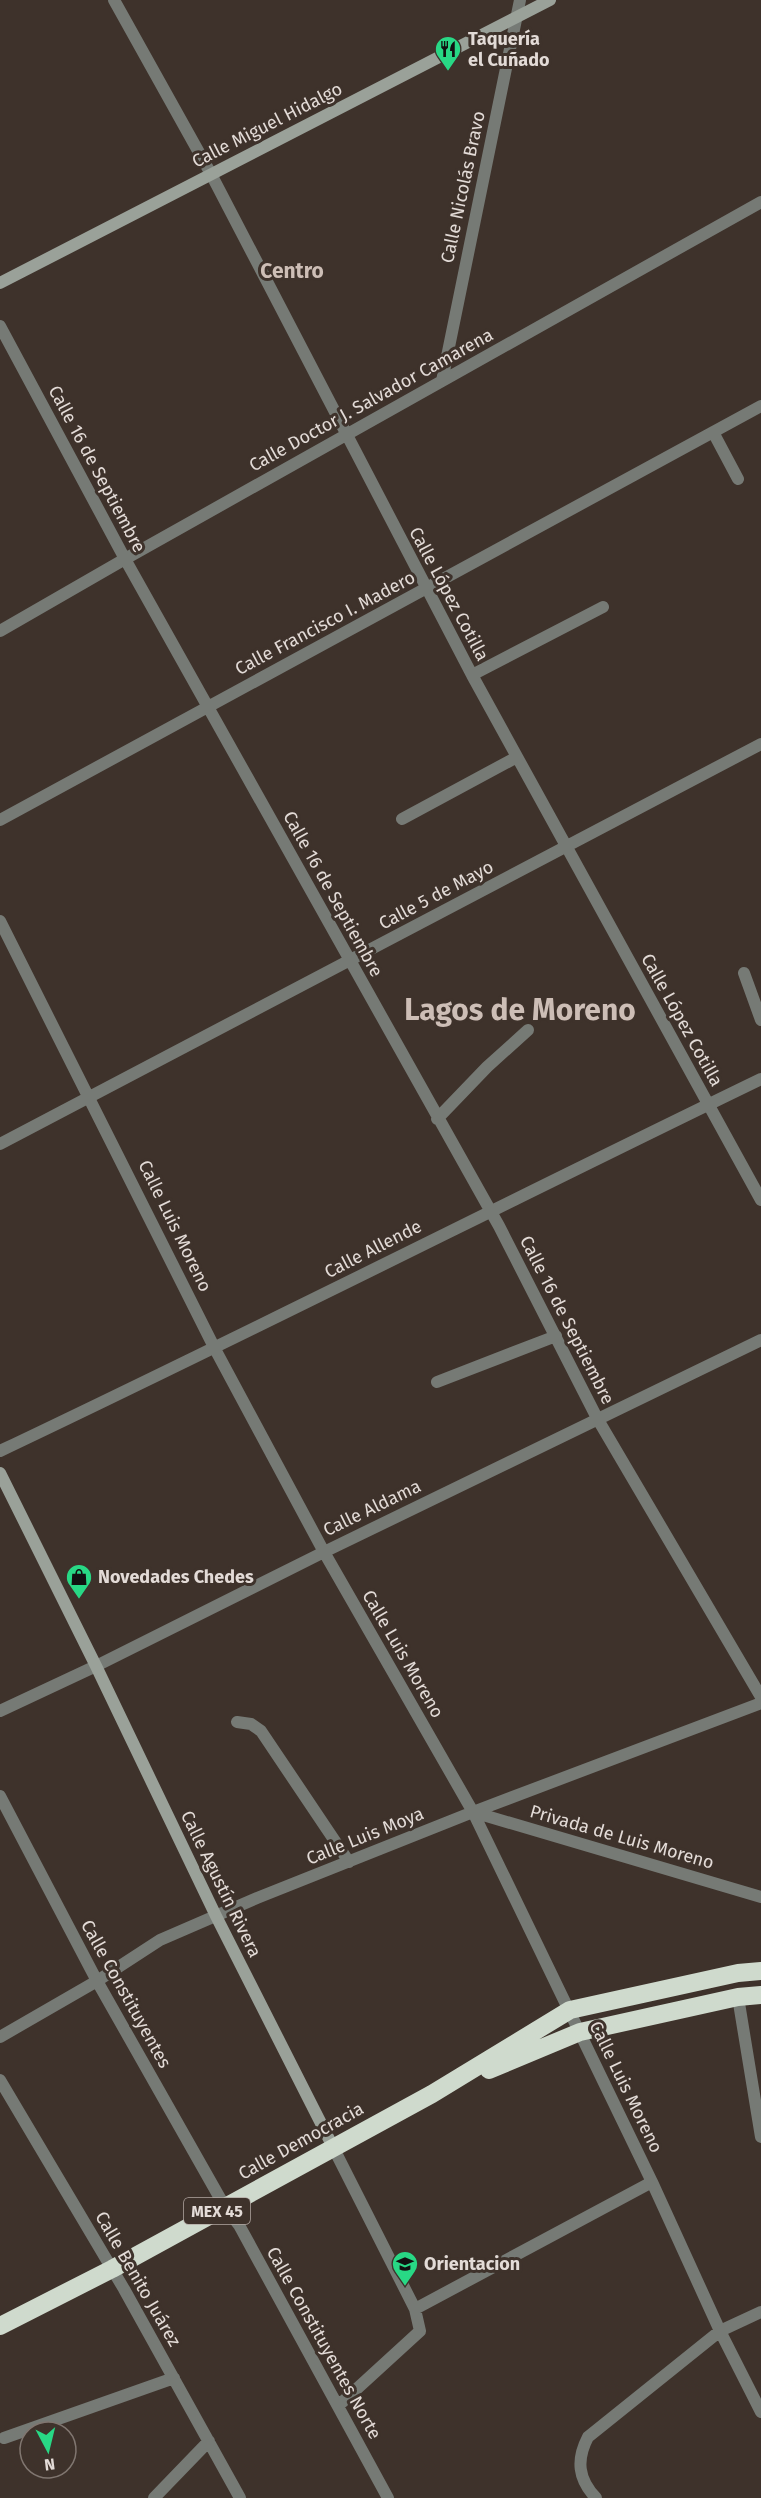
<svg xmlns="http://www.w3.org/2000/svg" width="761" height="2498" viewBox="0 0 761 2498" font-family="'Fira Sans',sans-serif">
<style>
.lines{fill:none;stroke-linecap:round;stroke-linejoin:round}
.street{stroke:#767a75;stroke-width:12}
.secondary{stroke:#9aa199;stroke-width:12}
.highway{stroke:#cfdacd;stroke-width:18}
.labels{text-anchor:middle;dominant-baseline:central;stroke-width:6;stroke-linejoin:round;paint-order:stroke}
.shield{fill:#3e322b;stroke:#b2a8a3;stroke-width:1.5}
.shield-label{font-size:16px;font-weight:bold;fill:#e3dbd7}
.poi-label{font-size:18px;font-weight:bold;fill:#e3dbd7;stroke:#3e322b;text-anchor:start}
.street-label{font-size:18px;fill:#e3dbd7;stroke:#3e322b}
.quarter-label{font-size:21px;font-weight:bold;fill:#cdbeb6;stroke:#3e322b}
.town-label{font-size:30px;font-weight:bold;fill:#cdbeb6;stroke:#3e322b}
</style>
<rect width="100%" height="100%" fill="#3e322b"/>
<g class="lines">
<!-- street -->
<path class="street" d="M114,0l97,174 261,501 289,525
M0,326l125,233 374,667 98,192 164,279
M442,381l78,-381
M713,432l25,47
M0,631l125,-72 636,-357
M472,675l131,-68
M402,819l115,-62
M0,820l761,-414
M0,921l215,428 109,203 149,260 179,370 68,149 41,81
M744,973l17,47
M437,1119l50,-52 41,-37
M0,1144l761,-400
M437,1382l119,-46
M0,1451c255,-121 507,-249 761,-372
M0,1711l96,-45 228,-114 437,-212
M237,1722l14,2 10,7 88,131
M0,1796l97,185 128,226 14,18 149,273
M473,1812l288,85
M738,1997l23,140
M0,2037l97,-56 63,-41 97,-42 216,-86 288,-109
M0,2080l124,209 116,209
M333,2147l82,162 5,22 -82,75
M415,2309l237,-127
M4,2438l170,-60
M154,2498l55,-57
M596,2498c-18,-19 -20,-38 -8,-61l132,-106 41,-19"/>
<!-- secondary -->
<path class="secondary" d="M0,283l550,-283
M0,1473l96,193 120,250 117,231"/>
<!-- highway -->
<path class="highway" d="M489,2070l91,-38 158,-35 23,-2
M0,2326l112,-57 320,-175 138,-84 168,-37 23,-2"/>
</g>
<!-- icons -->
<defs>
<g id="restaurant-pin" transform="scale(1.35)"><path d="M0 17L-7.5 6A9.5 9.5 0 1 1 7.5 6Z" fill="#28d885" stroke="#3e322b"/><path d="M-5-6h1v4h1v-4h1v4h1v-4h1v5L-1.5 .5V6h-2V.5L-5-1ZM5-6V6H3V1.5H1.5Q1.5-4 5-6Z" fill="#111"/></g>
<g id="shop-pin" transform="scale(1.35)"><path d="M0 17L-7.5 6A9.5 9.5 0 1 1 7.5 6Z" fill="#28d885" stroke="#3e322b"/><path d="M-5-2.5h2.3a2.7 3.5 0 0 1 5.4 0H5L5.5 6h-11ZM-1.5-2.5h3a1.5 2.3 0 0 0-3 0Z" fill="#111"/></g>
<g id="school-pin" transform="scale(1.35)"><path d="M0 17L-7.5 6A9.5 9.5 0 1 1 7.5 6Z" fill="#28d885" stroke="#3e322b"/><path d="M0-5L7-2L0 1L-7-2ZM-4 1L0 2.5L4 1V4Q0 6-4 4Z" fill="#111"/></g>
</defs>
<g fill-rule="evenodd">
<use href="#restaurant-pin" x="448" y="49"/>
<use href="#shop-pin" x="79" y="1577"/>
<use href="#school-pin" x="405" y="2264"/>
</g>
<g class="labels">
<!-- shield labels -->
<rect class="shield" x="184" y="2198" width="66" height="26" rx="4.5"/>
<g class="shield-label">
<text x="217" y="2211">MEX 45</text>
</g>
<!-- poi labels -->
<g class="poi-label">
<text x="468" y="39">Taquería<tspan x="468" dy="21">el Cuñado</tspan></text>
<text x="98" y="1577">Novedades Chedes</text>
<text x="424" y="2264">Orientacion</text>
</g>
<!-- street labels -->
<g class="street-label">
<text transform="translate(267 125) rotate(-27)">Calle Miguel Hidalgo</text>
<text transform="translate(463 187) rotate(-78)">Calle Nicolás Bravo</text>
<text transform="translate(371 400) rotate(-29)">Calle Doctor J. Salvador Camarena</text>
<text transform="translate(97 469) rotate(62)">Calle 16 de Septiembre</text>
<text transform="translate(449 594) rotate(62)">Calle López Cotilla</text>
<text transform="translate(325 623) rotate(-28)">Calle Francisco I. Madero</text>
<text transform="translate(333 894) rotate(61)">Calle 16 de Septiembre</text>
<text transform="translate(436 895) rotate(-28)">Calle 5 de Mayo</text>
<text transform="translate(682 1020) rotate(61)">Calle López Cotilla</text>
<text transform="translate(175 1226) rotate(64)">Calle Luis Moreno</text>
<text transform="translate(373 1249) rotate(-27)">Calle Allende</text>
<text transform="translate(567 1320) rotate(63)">Calle 16 de Septiembre</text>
<text transform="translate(372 1508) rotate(-26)">Calle Aldama</text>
<text transform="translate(403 1654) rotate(60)">Calle Luis Moreno</text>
<text transform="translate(365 1836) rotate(-22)">Calle Luis Moya</text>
<text transform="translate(622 1837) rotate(16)">Privada de Luis Moreno</text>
<text transform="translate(221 1884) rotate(64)">Calle Agustín Rivera</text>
<text transform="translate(126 1994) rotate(61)">Calle Constituyentes</text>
<text transform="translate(626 2087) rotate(64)">Calle Luis Moreno</text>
<text transform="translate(301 2141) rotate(-29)">Calle Democracia</text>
<text transform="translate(138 2279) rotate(60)">Calle Benito Juárez</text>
<text transform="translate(324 2343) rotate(61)">Calle Constituyentes Norte</text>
</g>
<!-- quarter labels -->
<g class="quarter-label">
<text x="292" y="271">Centro</text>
</g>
<!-- town labels -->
<g class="town-label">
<text x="520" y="1010">Lagos de Moreno</text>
</g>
</g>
<!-- north arrow -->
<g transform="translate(48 2450) rotate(173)"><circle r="28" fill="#3e322b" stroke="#807670" stroke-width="1.5"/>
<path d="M0-4.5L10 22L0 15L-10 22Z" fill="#28d885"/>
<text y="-9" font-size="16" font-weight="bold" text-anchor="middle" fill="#e3dbd7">N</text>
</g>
</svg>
